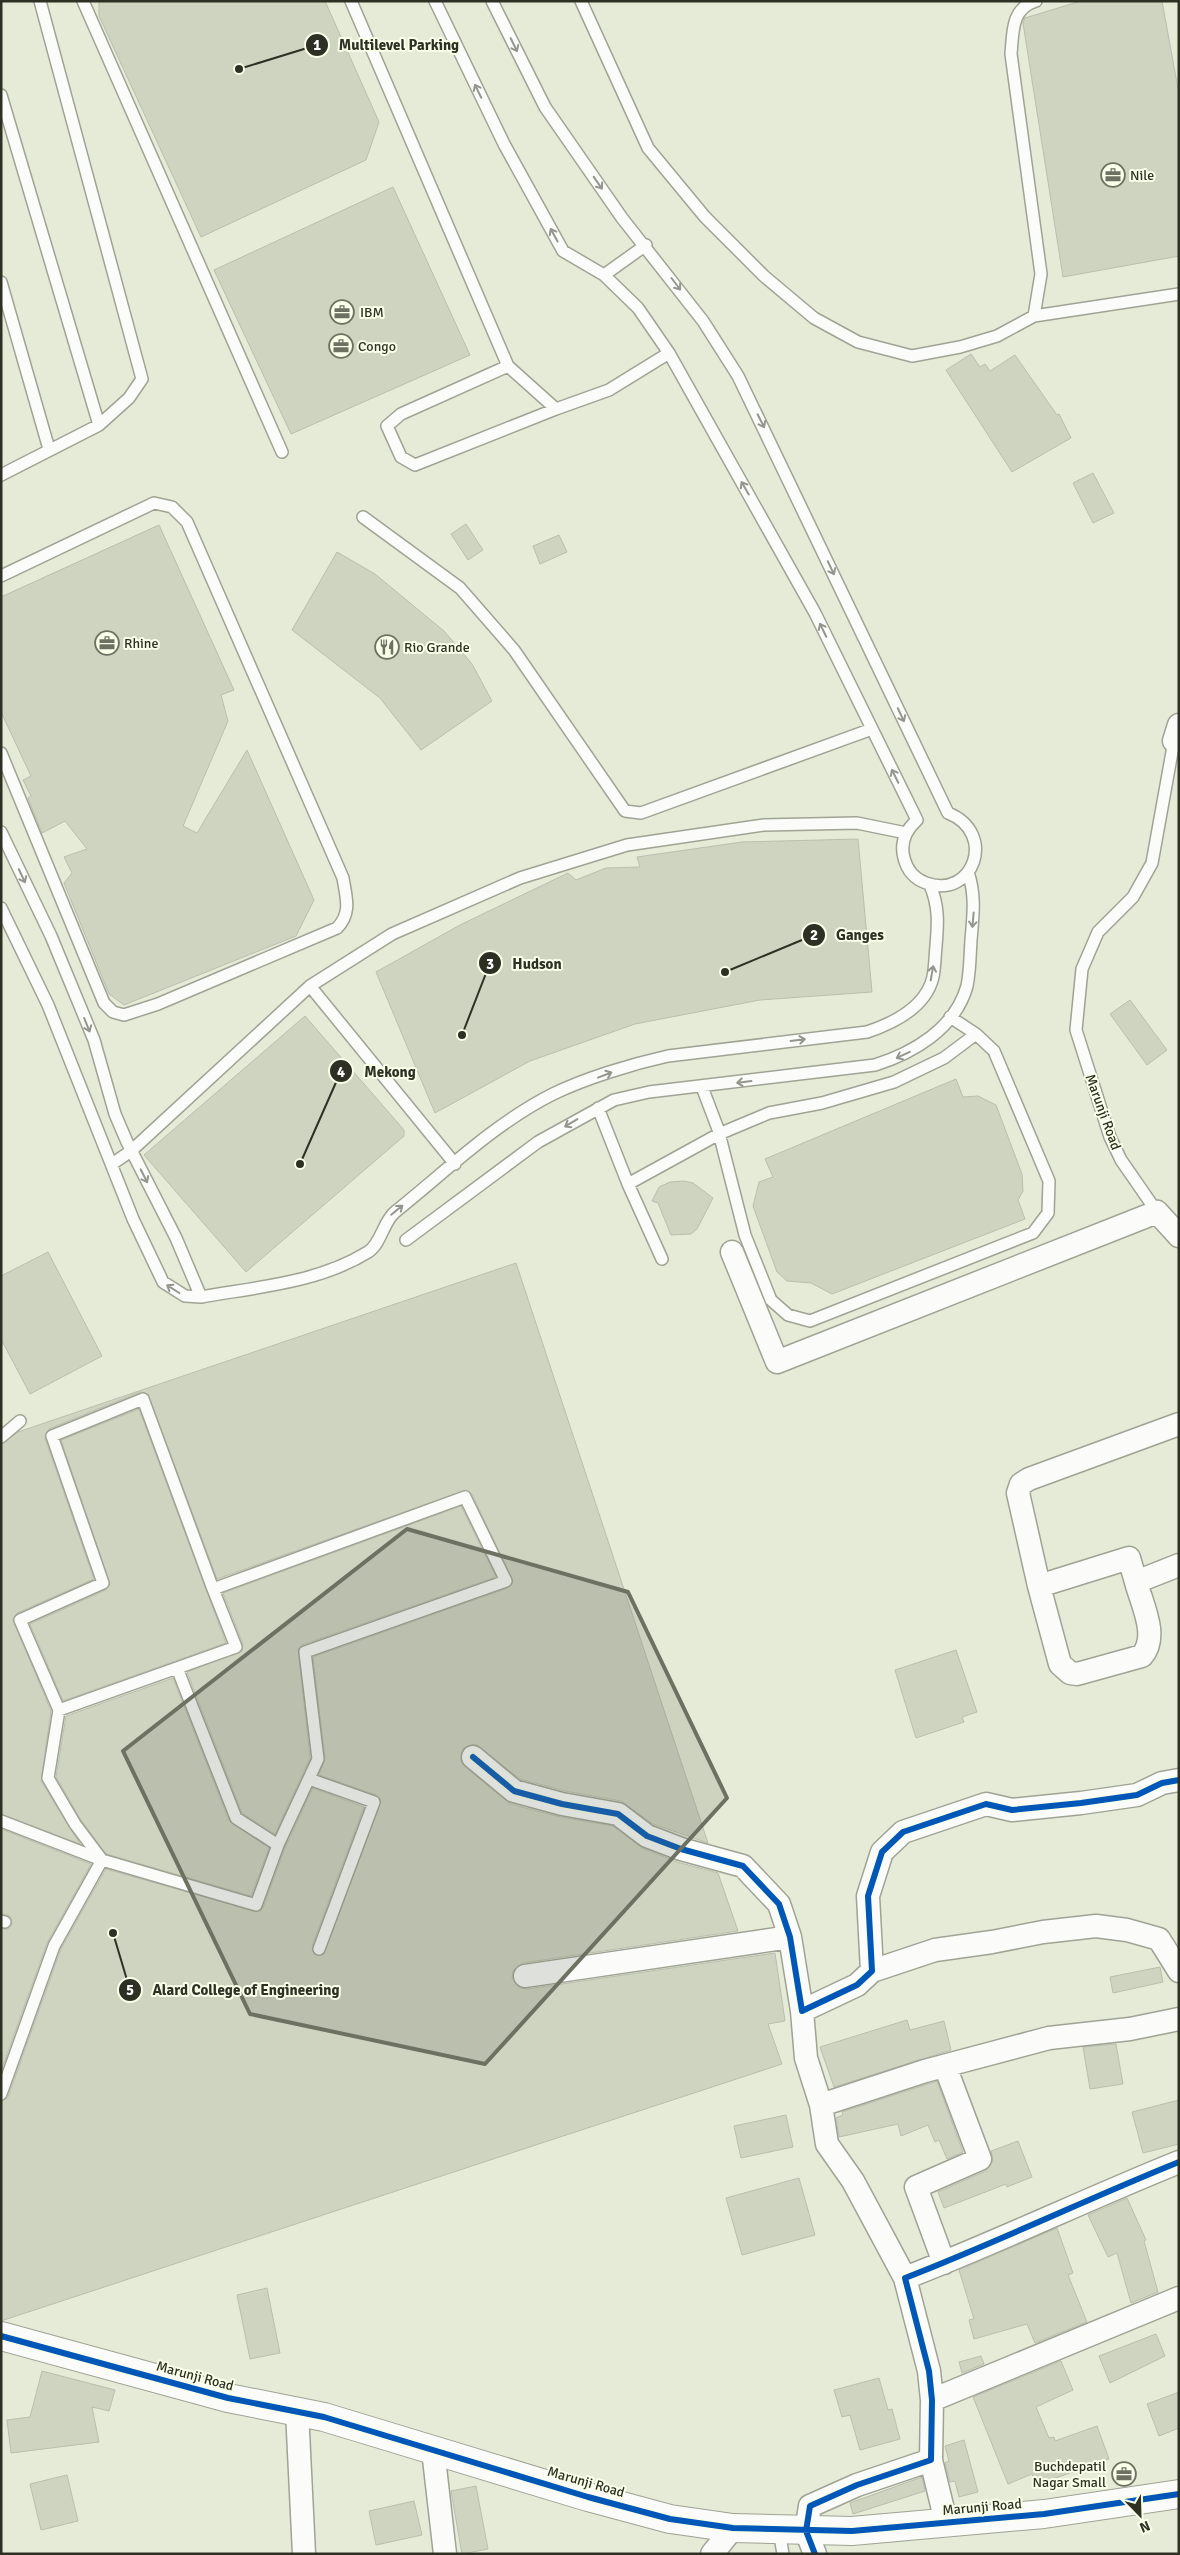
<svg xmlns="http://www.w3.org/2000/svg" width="1180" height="2555" viewBox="0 0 1180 2555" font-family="Signika,sans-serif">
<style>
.building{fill:#cfd4c1;stroke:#babeaf}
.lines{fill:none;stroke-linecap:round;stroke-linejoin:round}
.service-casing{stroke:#9fa394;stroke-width:14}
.minor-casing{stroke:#9fa394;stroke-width:25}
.tertiary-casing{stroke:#9fa394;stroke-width:30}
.service{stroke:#fbfcf9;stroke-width:11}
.minor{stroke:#fbfcf9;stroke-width:22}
.tertiary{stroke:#fbfcf9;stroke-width:28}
.cycleway-casing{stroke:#f9ffe9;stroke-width:9}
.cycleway{stroke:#0057b8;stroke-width:6}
.oneway{stroke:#94968e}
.marked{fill:#6e7162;fill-opacity:0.2;stroke:#6e7162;stroke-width:4;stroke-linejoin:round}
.labels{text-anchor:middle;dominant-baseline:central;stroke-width:4;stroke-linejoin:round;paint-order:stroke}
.poi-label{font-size:14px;fill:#2d3023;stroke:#f9ffe9;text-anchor:start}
.street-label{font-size:14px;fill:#2d3023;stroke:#f9ffe9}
.leader{fill:none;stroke:#2d3023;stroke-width:2}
.callout-dot{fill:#2d3023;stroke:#f9ffe9;stroke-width:2}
.mark-label{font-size:15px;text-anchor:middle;font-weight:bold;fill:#fff}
.callout-label{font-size:15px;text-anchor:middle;font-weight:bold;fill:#2d3023;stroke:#f9ffe9;stroke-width:4;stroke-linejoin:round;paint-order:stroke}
</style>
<rect width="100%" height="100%" fill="#e6ebd8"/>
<!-- building -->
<path class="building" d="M99,1h226l54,121 -13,38 -165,77 -102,-221z
M1081,1h81l17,93v162l-116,21 -40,-254 2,-5z
M393,187l77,168 -179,79 -77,-164z
M971,354l9,13 5,-3 5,7 25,-16 42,60 2,-1 12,24 -59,34 -66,-102z
M1093,473l21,40 -21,10 -20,-40z
M466,524l17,26 -15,10 -17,-26z
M159,525l75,165 -13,5 7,26 -45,105 14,7 50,-83 67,150 -18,36 -172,69 -15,-11 -45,-111 8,-10 -8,-16 23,-8 -22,-28 -23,12 -14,-35 3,-2 -8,-16 8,-4 -30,-64v-115z
M559,535l8,17 -27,12 -7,-18z
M337,552l38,22 69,57 28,33 20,37 -71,49 -41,-52 -88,-68z
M858,839l14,153 -112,8 -125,24 -105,37 -95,52 -59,-141 84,-47 108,-52 8,7 30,-12 34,-1 -3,-10 105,-15z
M1130,1000l37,50 -20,15 -37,-51z
M305,1016l99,114v6l-158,136 -102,-117z
M956,1079l7,18 15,-1 18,9 26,69 1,17 -5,9 7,19 -193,75 -21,-11 -24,-2 -10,-9 -24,-66 6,-24 14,-5 -8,-18z
M684,1181l9,2 20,15 -16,31 -6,5 -20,1 -13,-32 -6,-2 7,-14 11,-5z
M48,1252l54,104 -72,38 -29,-55v-63z
M516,1263l192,580 -55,-19 -32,-23 -56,-10 -45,-12 -44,-35 -13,4 -2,13 4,6 45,37 50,13 53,9 29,22 35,14 41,11 20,58 -215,32 -10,8 -1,7 8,10 7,1 248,-36 10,68 -17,3 14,40 -781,257v-220l7,-4 53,-148 45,-80 152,43 5,-4 22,-60 28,-60 51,19 -52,139 2,8 9,1 58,-154 -5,-6 -57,-20 6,-17 -12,-101 195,-69 5,-7 -41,-87 -6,-4 -249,89 -69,-185 -8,-2 -91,37 -4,9 49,141 -77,34 -4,7 38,91 -10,70 39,63 -79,-30v-370l17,-12z
M139,1409l87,234 -163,58 -33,-77 76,-34 4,-6 -49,-144z
M461,1506l35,71 -194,68 -4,4 12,109 -35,76 -33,-21 -55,-141 55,-21 1,-7 -20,-51z
M956,1650l21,62 -15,5 2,5 -48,16 -21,-68z
M173,1678l56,143 40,27 -18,48 -145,-42 -25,-34 -25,-43 10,-61z
M1,1829l90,35 -44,79 -46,128v-142h7l4,-6 -2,-7 -9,-2z
M1160,1967l3,15 -50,11 -3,-16z
M907,2020l3,10 34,-9 7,29 -117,37 -14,-40z
M1116,2044l7,40 -33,5 -7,-42z
M937,2081l26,71 -16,7 -8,-19 -4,2 -7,-17 -27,11 -3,-12 -59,13 -3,-19 7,-3 -1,-3z
M1179,2100v44l-36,9 -11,-41z
M786,2115l7,32 -52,11 -7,-32z
M1018,2141l14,36 -25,10 -1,-3 -62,24 -6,-16 48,-21 7,-10 -2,-10z
M799,2178l16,57 -73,20 -16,-57z
M1127,2198l19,42 -2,1 14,51 -27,11 -14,-50 -9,4 -20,-42z
M1057,2228l16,45 -5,2 19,47 -52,21 -8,-19 -53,15 -5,-19 5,-1 -15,-49z
M267,2288l13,65 -30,6 -13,-64z
M1156,2334l9,22 -55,27 -11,-27z
M981,2356l3,8 -22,9 -3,-11z
M1061,2361l12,29 -37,17 13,31 5,-1 1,4 42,-15 12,33 -73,26 -4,-11 -24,10 -35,-87z
M42,2371l73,19 -6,21 -17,-4 7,35 -88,11 -4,-33 23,-3z
M879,2378l9,32 4,-1 8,30 -40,11 -10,-35 -8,2 -8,-27z
M1179,2392v36l-20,8 -12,-32z
M964,2440l14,52 -19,5 -4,-16 -5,1 -5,-19 4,-2 -4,-15z
M67,2475l11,46 -37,9 -11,-46z
M922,2477l3,14 -72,23 -3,-11z
M476,2486l12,63 -26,5 -11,-63z
M414,2501l8,34 -46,10 -7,-34z"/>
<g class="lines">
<!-- service casing -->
<g class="service-casing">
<path id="service" d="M83,1l199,451
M351,1l157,365 48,43 53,-19 60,-37
M435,1l69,143 59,107 41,24 34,33 31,45 146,260 102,207c-11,10 -17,23 -13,38 3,12 11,21 22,25 47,17 72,-50 22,-70l-210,-437 -35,-55 -81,-103 -77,-111 -53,-106
M581,1l67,147 57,69 59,59 50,42 44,24 54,14 48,-9 37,-11 37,-20 145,-22
M1,95l98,330
M604,275l42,-30
M1,282l48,167
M1034,316l7,-42 -30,-220c2,-21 0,-46 25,-53
M508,366l-107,48 -14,12 14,31 14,8 141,-56
M1,475l98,-50 30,-27 13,-19 -102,-378
M363,517l97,71 54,62 111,161 16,2 231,-84
M1,576l153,-73 18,4 15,15 156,356c3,19 9,35 -6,50l-179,76 -34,11 -11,-3 -9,-9 -103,-250
M1,832l50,104 43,104 21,74 12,28 49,96 25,59 -16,-1 -22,-14 -30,-63 -85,-214 -47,-97
M702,1087l16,42 27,106 26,65 17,15 22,6 223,-88 15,-20 1,-32 -55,-130 -18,-17 -26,-17
M598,1108l30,76
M112,1164l19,-13 179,-165
M455,1164l-145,-178 82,-52 128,-56 107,-33 137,-20 93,-2 49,10
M1157,1212l-36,-52 -11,-23 -34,-107 6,-61 16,-37 35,-35 19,-34 22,-122
M406,1240l132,-98 76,-42 35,-8 226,-27c38,-12 80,-36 92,-79 3,-14 3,-31 4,-46 2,-24 5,-44 -3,-68
M662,1259l-34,-75 91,-50 50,-21 53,-10 72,-21 50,-24 32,-24
M201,1297c56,-10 117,-14 167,-45 13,-8 15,-30 27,-40 50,-40 100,-89 158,-118 33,-16 79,-30 115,-38l199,-24c27,-9 59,-25 66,-55 2,-10 2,-21 3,-31 2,-23 3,-40 -6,-61
M1,1437l19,-16
M177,1668l59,-21 -23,-58
M59,1710l118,-42 59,150 42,27
M309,1779l65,23 -55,147
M1,1821l101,39 154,45 22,-60 40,-86 -13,-107 201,-71 -41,-84 -252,92 -70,-190 -91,37 51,147 -83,37 39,90 -11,68 27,46 27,36
M1,1921l4,1
M1,2094l53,-148 48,-86
M779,2530l4,24"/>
</g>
<!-- minor casing -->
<g class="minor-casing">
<path id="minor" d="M1174,741l5,-16
M732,1252l45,110 380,-150 22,24
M1179,1424l-150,55 -8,5 -3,9 21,93 90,-28 7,24 43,-17
M1039,1586l21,78 10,9 7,1 65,-18c17,-20 0,-51 -6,-74
M473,1757l41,34 48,13 56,10 29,22 34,13 62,17 36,38 11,33 12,74 55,-26 15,-14 -4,-75 14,-44 21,-20 83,-28 26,6 69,-7 56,-8 25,-12 17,-3
M872,1971l63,-21 57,-8 51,-10 53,-6 31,4 32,9 20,32
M525,1976l265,-39
M802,2011l4,47 15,47 6,39 26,37 52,97
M821,2105l104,-34 124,-33 81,-9 49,-10
M944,2263l-28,-76 64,-28 -35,-93
M932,2400l247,-102
M297,2411l7,143
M433,2450l12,104
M931,2460l15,62
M712,2554l21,-26
M815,2554l-9,-23 4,-25 47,-21 74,-25 1,-60 -3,-29 -24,-93c93,-36 182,-79 274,-116"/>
</g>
<!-- tertiary casing -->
<g class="tertiary-casing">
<path id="tertiary" d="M1,2336l227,62 96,19 264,80 82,22 63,9 119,3 192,-17 135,-20"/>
</g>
<!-- service -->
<use href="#service" class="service"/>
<!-- minor -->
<use href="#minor" class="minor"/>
<!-- tertiary -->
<use href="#tertiary" class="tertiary"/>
<!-- cycleway casing -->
<g class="cycleway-casing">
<path id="cycleway" d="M473,1757l41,34 48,13 56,10 29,22 34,13 62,17 36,38 11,33 12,74 55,-26 15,-14 -4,-75 14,-44 21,-20 83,-28 26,6 69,-7 56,-8 25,-12 17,-3
M1,2336l227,62 96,19 264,80 82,22 63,9 119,3 192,-17 135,-20
M815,2554l-9,-23 4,-25 47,-21 74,-25 1,-60 -3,-29 -24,-93c93,-36 182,-79 274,-116"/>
</g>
<!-- cycleway -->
<use href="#cycleway" class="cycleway"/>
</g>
<!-- one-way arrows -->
<defs><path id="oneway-shaft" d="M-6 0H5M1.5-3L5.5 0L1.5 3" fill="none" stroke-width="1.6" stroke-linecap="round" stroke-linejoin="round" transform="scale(1.25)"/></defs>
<g class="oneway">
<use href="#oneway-shaft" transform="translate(514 45) rotate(64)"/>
<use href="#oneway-shaft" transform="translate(478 91) rotate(-116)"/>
<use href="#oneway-shaft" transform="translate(598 183) rotate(55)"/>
<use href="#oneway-shaft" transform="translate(554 235) rotate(-119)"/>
<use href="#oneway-shaft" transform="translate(676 284) rotate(53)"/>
<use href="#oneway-shaft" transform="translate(761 421) rotate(63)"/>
<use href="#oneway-shaft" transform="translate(745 488) rotate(-120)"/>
<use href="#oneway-shaft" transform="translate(831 568) rotate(65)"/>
<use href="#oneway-shaft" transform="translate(823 630) rotate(-116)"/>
<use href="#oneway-shaft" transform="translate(901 715) rotate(65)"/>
<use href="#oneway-shaft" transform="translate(895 776) rotate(-116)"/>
<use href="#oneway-shaft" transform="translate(22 876) rotate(65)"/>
<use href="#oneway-shaft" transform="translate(973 920) rotate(95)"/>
<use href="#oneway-shaft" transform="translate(932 973) rotate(-80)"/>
<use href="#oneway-shaft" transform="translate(87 1025) rotate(68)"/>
<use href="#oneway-shaft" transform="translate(798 1040) rotate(-7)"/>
<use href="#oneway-shaft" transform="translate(903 1055) rotate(155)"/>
<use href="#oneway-shaft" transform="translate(605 1075) rotate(-21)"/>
<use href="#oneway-shaft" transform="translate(744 1082) rotate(173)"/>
<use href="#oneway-shaft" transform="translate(571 1123) rotate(149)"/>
<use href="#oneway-shaft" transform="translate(144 1176) rotate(63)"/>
<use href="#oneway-shaft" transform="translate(397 1210) rotate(-39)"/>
<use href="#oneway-shaft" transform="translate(173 1289) rotate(-148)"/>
</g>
<!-- marked area -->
<path class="marked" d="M407,1529l221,63 99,206 -242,266 -235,-50 -127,-263z"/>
<!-- icons -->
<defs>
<g id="office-ring" transform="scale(1.25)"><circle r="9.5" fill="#f9ffe9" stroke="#6e7162" stroke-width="1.5"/><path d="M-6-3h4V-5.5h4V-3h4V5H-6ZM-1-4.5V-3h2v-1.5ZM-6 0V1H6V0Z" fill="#6e7162"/></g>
<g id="restaurant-ring" transform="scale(1.25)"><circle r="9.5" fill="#f9ffe9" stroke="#6e7162" stroke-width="1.5"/><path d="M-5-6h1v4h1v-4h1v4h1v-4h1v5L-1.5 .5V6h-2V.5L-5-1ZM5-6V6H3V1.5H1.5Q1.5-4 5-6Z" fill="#6e7162"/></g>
</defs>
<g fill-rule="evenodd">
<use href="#office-ring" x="1113" y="175"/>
<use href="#office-ring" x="342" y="312"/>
<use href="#office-ring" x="341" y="346"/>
<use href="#office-ring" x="107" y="643"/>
<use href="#restaurant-ring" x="387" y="647"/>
<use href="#office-ring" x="1124" y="2474"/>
</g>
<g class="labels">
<!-- poi labels -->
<g class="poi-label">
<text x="1130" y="175">Nile</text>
<text x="360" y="312">IBM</text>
<text x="358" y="346">Congo</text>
<text x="124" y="643">Rhine</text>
<text x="404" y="647">Rio Grande</text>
<text x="1106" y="2466" text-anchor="end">Buchdepatil<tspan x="1106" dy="16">Nagar Small</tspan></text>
</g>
<!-- street labels -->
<g class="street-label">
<text transform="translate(1103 1112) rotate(70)">Marunji Road</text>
<text transform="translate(195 2376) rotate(15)">Marunji Road</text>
<text transform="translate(586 2482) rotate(16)">Marunji Road</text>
<text transform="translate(982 2507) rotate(-5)">Marunji Road</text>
</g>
</g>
<!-- callouts -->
<path class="leader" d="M239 69L317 45M725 972L814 935M462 1035L490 963M300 1164L341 1071M113 1933L130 1990"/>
<g class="callout-dot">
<circle cx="239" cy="69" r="5"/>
<circle cx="725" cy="972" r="5"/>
<circle cx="462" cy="1035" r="5"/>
<circle cx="300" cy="1164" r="5"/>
<circle cx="113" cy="1933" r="5"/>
<circle cx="317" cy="45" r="12"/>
<circle cx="814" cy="935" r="12"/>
<circle cx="490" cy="963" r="12"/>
<circle cx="341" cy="1071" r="12"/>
<circle cx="130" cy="1990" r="12"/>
</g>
<g class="mark-label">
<text x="317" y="50">1</text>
<text x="814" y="940">2</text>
<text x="490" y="969">3</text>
<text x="341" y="1077">4</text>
<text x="130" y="1995">5</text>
</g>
<g class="callout-label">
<text x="399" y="50">Multilevel Parking</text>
<text x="860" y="940">Ganges</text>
<text x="537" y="969">Hudson</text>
<text x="390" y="1077">Mekong</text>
<text x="246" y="1995">Alard College of Engineering</text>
</g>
<!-- border -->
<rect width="1180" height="2555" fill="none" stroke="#2d3023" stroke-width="5"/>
<!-- north arrow -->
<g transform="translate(1140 2515) rotate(157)" stroke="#f9ffe9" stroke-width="4" paint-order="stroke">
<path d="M0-4L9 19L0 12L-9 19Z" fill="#2d3023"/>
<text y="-8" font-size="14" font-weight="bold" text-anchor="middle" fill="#2d3023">N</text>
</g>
</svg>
